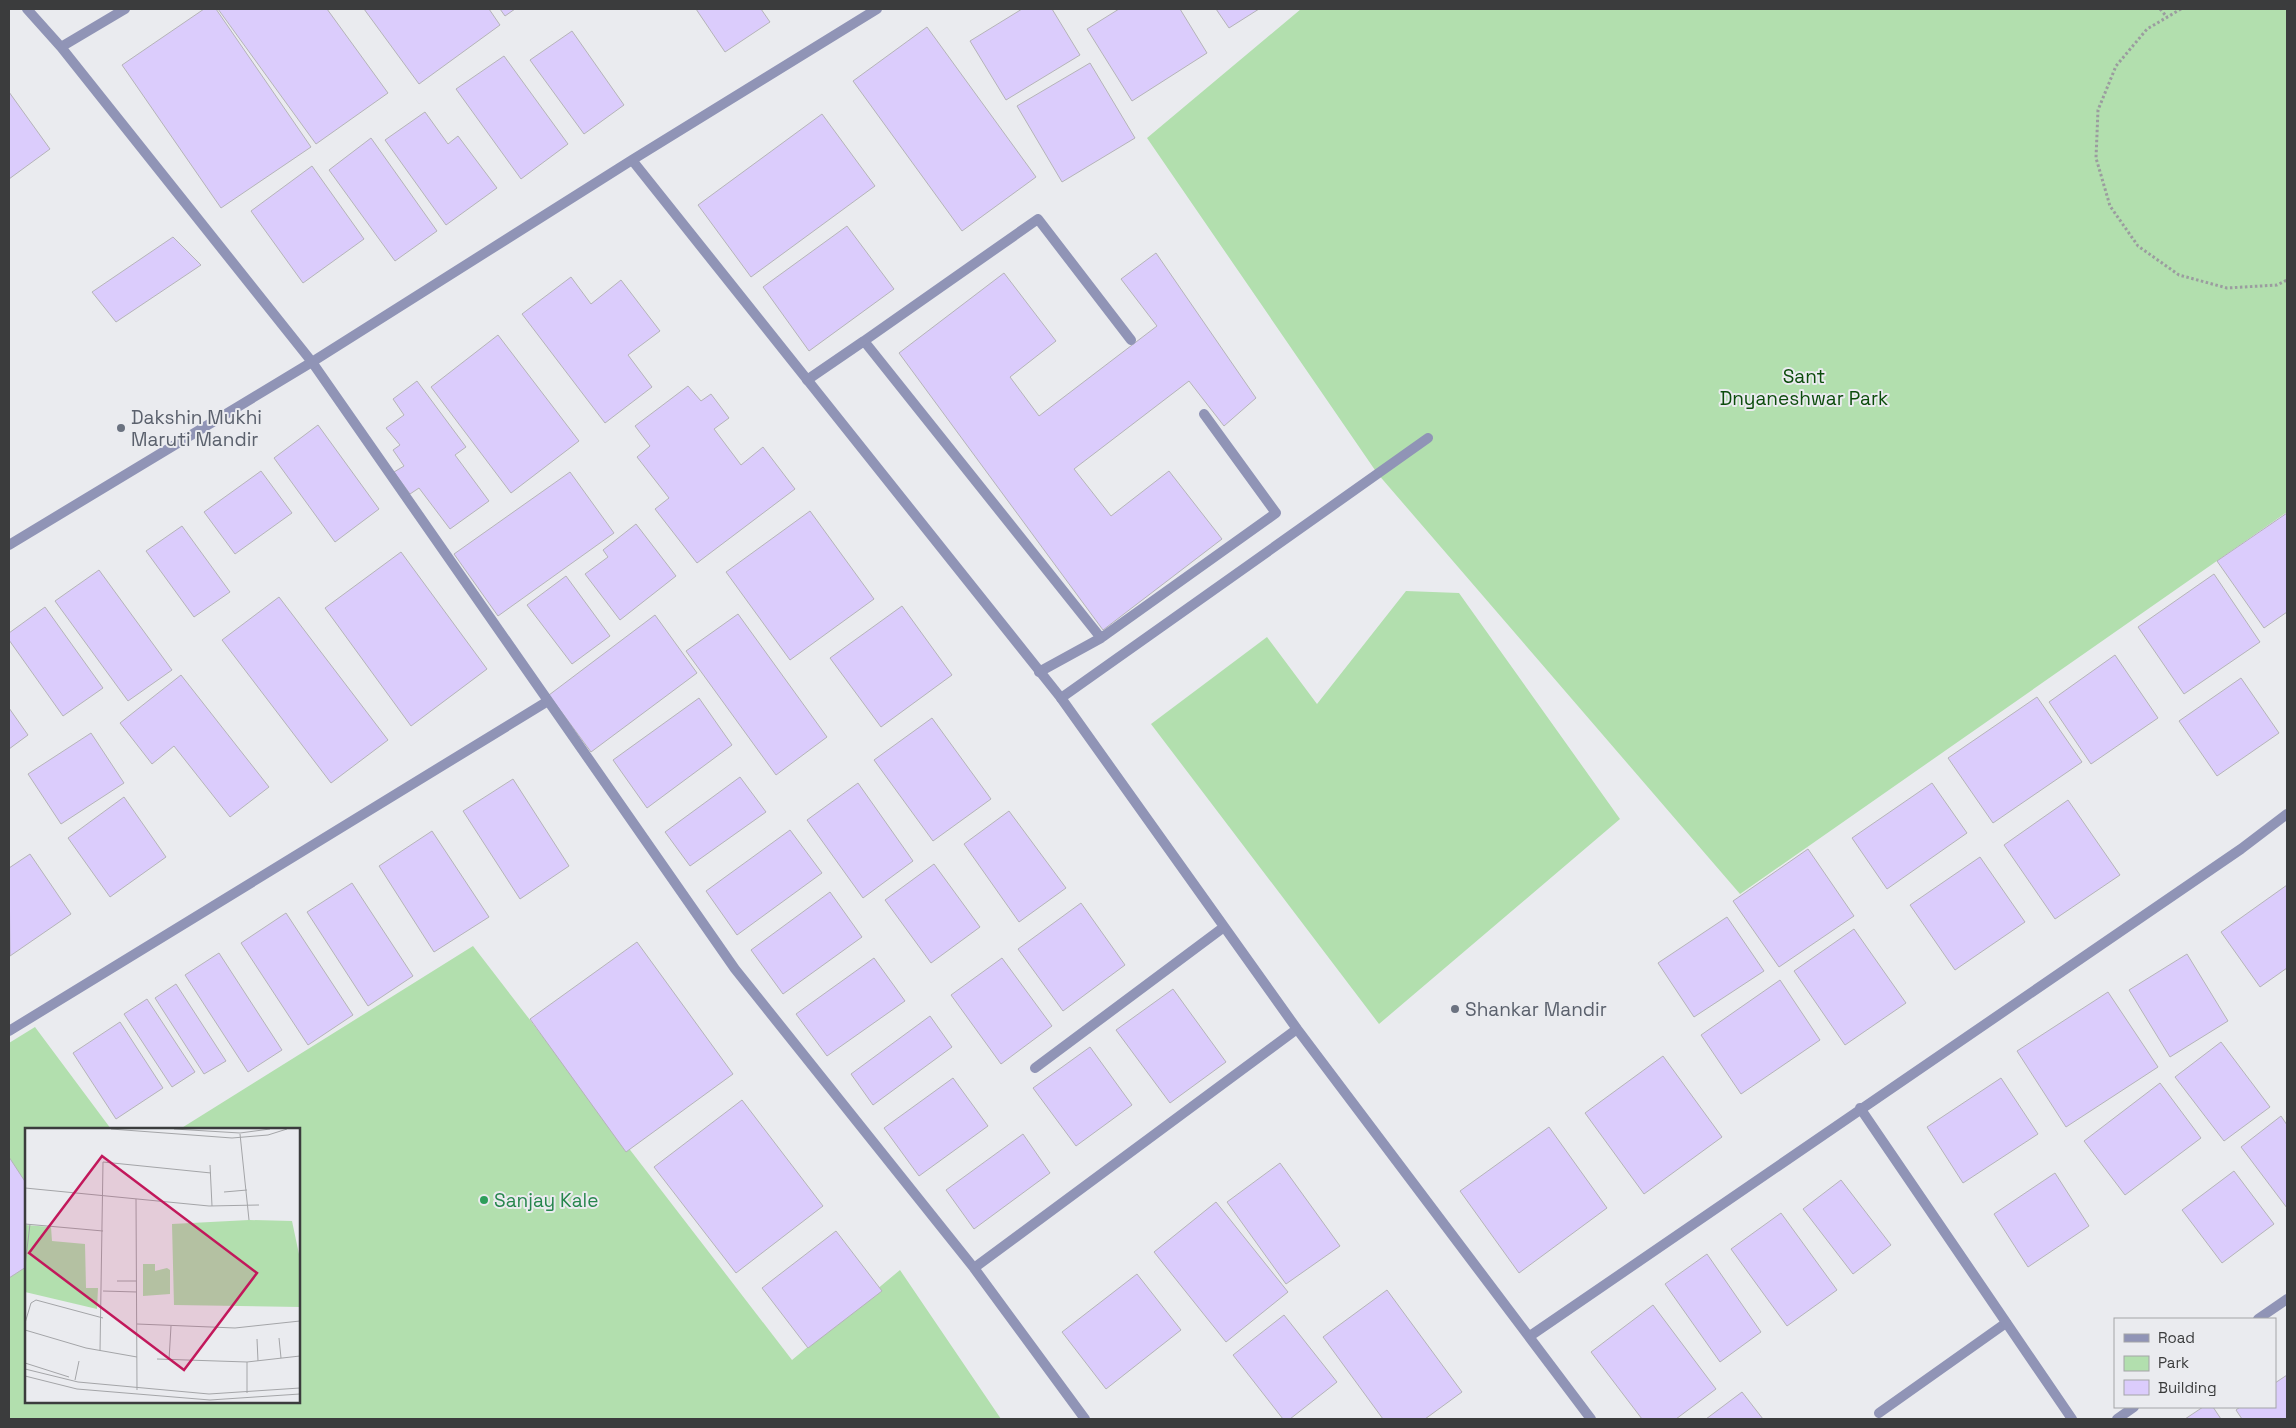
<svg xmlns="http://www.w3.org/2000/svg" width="2296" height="1428" viewBox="0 0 2296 1428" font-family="'Space Grotesk',sans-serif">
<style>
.green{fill:#b2dfae}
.building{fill:#dbccfc;stroke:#b5b4b8}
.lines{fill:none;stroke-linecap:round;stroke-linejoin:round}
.path{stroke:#9b9c9f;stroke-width:3;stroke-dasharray:2.5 2.5;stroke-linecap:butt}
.service{stroke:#9094b6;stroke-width:10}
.minor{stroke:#9094b6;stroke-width:10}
.worship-dot{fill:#6b7280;stroke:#eaebef;stroke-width:2}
.leisure-dot{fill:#2e9e5b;stroke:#eaebef;stroke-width:2}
.labels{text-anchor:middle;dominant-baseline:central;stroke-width:4;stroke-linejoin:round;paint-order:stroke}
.park-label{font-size:19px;fill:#0c4c0c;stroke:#eaebef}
.worship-label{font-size:19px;fill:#5b616d;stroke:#eaebef;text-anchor:start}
.leisure-label{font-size:19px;fill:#27864d;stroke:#eaebef;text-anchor:start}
.inset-road{fill:none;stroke:#a4a5a8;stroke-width:1}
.view{fill:#c2185b;fill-opacity:0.15;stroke:#c2185b;stroke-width:2.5}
.inset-edge{fill:none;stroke:#3b3c3d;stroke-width:2.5}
</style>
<rect width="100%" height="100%" fill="#eaebef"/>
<!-- green -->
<path class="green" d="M1301,9h986v503l-547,382 -363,-421 -230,-335z
M1406,591l53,2 161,226 -241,205 -228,-300 116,-87 50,67z
M473,946l319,414 108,-90 101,149h-992v-376l26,-16 76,102h-85v273h273v-273h-119z"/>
<!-- building -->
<path class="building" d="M204,9h12l95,138 -90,61 -99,-143z
M218,9h109l61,84 -72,51z
M364,9h125l11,16 -81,59z
M500,9h15l-10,7z
M696,9h65l9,13 -45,30z
M1022,9h30l28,46 -74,45 -36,-59z
M1119,9h61l27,44 -75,48 -45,-72z
M1216,9h43l-30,19z
M927,27l109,150 -74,54 -109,-150z
M572,31l52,74 -40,29 -54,-74z
M504,56l64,88 -47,35 -65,-90z
M1090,63l45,75 -73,44 -45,-76z
M9,92l41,57 -41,30z
M425,112l23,32 10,-8 39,52 -51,37 -61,-85z
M822,114l53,72 -124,91 -53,-72z
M371,138l66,93 -42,30 -66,-91z
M312,166l52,73 -61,44 -52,-72z
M847,226l47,63 -85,62 -46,-64z
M173,237l28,28 -85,57 -24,-30z
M1156,253l100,145 -32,28 -35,-45 -115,88 37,47 58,-45 53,68 -119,91 -204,-277 105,-80 52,68 -46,36 29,39 118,-90 -36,-47z
M571,277l20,27 30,-24 39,51 -32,24 24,32 -47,36 -83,-109z
M498,335l81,106 -68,52 -80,-106z
M417,381l49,66 -11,8 34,46 -39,28 -31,-41 -9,6 -16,-22 10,-6 -11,-16 7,-5 -14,-17 18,-13 -11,-16z
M688,386l13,15 10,-7 18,24 -15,11 27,36 22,-18 32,42 -98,74 -42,-54 14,-11 -32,-41 13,-11 -15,-20z
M318,425l61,84 -44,33 -61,-84z
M261,471l31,42 -57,41 -31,-42z
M570,472l44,61 -116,83 -44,-62z
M810,511l64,88 -84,61 -64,-88z
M2287,513v99l-23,16 -47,-67z
M636,524l40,52 -56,44 -35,-46 23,-17 -5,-7z
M182,526l48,66 -36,25 -48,-66z
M401,552l86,117 -76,57 -86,-118z
M99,570l73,100 -44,31 -73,-100z
M2214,574l46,68 -76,52 -46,-67z
M566,576l44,60 -38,28 -45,-59z
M279,597l109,143 -57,43 -109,-143z
M902,606l50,69 -71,52 -51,-69z
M45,607l58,81 -40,28 -54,-76v-7z
M738,614l89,123 -51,38 -90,-124z
M655,615l42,58 -106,79 -42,-57z
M2115,655l43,63 -67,46 -42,-62z
M181,675l88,112 -39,30 -56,-71 -22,18 -32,-41z
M2241,678l38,55 -62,43 -38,-55z
M2037,697l45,65 -89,61 -45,-65z
M699,698l33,47 -85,63 -34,-48z
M9,708l19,27 -19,14z
M932,718l59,81 -58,42 -59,-81z
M91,733l33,50 -63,41 -33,-50z
M740,777l26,35 -76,54 -25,-34z
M513,779l56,87 -49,33 -57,-88z
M858,783l55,78 -50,37 -56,-78z
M1932,783l35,50 -80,56 -35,-51z
M124,797l42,60 -56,40 -42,-59z
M2068,800l52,75 -65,44 -51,-74z
M1009,811l57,77 -47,34 -55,-78z
M790,830l32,43 -85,62 -31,-44z
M432,831l57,86 -55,35 -55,-86z
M1808,849l46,67 -75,51 -46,-66z
M30,854l41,60 -61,42 -1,-88z
M1980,857l45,65 -70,48 -45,-65z
M934,864l46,63 -49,36 -46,-63z
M352,883l61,93 -45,30 -61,-94z
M2287,885v83l-27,19 -39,-55z
M830,892l32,45 -79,57 -32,-44z
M1081,903l44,62 -62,46 -45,-62z
M286,913l67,102 -45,30 -67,-102z
M1727,917l37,54 -70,46 -36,-54z
M1854,929l52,74 -61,42 -51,-74z
M637,942l96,132 -107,78 -96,-133z
M219,953l63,97 -34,22 -63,-97z
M2187,954l41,67 -58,36 -41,-67z
M874,958l31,43 -78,55 -31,-42z
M1002,958l50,68 -51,38 -50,-69z
M1780,980l40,60 -79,54 -40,-59z
M176,984l50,77 -22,13 -49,-76z
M1173,989l53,73 -56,41 -54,-73z
M2108,992l50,75 -92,60 -49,-76z
M147,999l48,73 -23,15 -48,-73z
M930,1016l22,31 -79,58 -22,-31z
M120,1022l43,66 -47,31 -43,-66z
M2221,1042l49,65 -46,34 -49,-64z
M1090,1047l42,58 -56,41 -43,-58z
M1663,1056l59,81 -78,57 -59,-81z
M953,1078l35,48 -69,50 -35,-48z
M2001,1078l37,56 -75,49 -36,-56z
M2160,1083l41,55 -76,57 -41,-54z
M742,1100l81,106 -87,67 -82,-106z
M2281,1116l6,9v83l-46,-61z
M1549,1127l58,81 -88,65 -59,-82z
M1023,1134l27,39 -76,56 -28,-39z
M9,1157l17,26v84l-17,11z
M1280,1163l60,83 -54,38 -59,-82z
M2234,1171l40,53 -52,39 -40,-53z
M2055,1173l34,53 -61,41 -34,-53z
M1841,1180l50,65 -38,29 -50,-65z
M1216,1202l72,90 -62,50 -72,-90z
M1781,1213l56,77 -50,36 -56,-77z
M836,1231l46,60 -74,57 -46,-60z
M1707,1254l54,78 -41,30 -55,-78z
M1137,1274l44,56 -75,59 -44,-57z
M1387,1290l75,102 -37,27h-42l-60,-82z
M1653,1305l63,84 -40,30h-34l-51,-67z
M1284,1315l53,67 -47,37h-7l-50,-64z
M2287,1375v44h-45l-6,-9 4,-3h35v-24z
M1742,1392l21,27h-57z
M2203,1407h10l8,12h-36z"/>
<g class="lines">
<!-- path -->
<path class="path" d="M2160,9l7,8
M2181,9l-34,20 -31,37 -18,44 -2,48 14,48 28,40 41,29 48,13 50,-3 10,-5"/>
<!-- service -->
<path class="service" d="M807,380l57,-39
M1101,638l175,-125 -72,-99
M1039,672l62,-34 -237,-297 174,-122 93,121
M1061,698l367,-260
M1879,1413l127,-90"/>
<!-- minor -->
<path class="minor" d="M27,9l34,38
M125,9l-64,38 251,315 423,607 239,299 111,151
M632,160l429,538 236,331 294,390
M9,545l303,-183 320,-202 245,-151
M9,1031l539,-330
M1035,1068l189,-141
M1860,1108l212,311
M974,1268l323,-239
M2258,1319l29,-20
M1530,1336l711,-487 46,-35
M2117,1419l17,-12"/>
</g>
<!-- markers -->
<g class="worship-dot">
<circle cx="121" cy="428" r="5"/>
<circle cx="1455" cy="1009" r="5"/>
</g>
<circle class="leisure-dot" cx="484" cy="1200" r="5"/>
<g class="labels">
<!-- park labels -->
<g class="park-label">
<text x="1804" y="376">Sant<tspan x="1804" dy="22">Dnyaneshwar Park</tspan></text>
</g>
<!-- worship labels -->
<g class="worship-label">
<text x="131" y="417">Dakshin Mukhi<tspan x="131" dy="22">Maruti Mandir</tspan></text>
<text x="1465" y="1009">Shankar Mandir</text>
</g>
<!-- leisure labels -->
<g class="leisure-label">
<text x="494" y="1200">Sanjay Kale</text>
</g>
</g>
<!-- overview -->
<g transform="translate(25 1128)">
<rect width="275" height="275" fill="#eaebef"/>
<path d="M224,92l43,1 8,38v48l-126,-2 -2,-81zM0,97l26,2 1,14 33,3 1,44h12l-1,21 -72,-17zM118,136h12v7l12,-3 3,2v24l-27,2z" fill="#b2dfae"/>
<path class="inset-road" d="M86,1l121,9 36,-3 19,-6M149,1l66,4 30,-4M215,6l9,86M185,37l2,41M0,60l184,18 50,-1M199,64l23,-2M111,71l1,191M0,96l78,7M0,138l5,-42M92,153h20M78,163l34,1M0,195l6,-20 5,-3 67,18M112,196l98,4 65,-7M0,202l61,18 51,9M254,210l2,20M232,211l1,22M75,223l3,-189 108,11M132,231l90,3 53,-6M144,232l2,-34M222,234v31M0,235l44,14M0,241l53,13 131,12 91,-6M0,248l52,13 133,11 90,-6M50,252l4,-19"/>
<path class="view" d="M77,28l155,117 -73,97 -155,-117z"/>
<rect width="275" height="275" class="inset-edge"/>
</g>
<!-- border -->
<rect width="2296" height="1428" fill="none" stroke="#3b3c3d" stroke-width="20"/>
<!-- legend -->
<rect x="2114" y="1318" width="162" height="90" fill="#eaebef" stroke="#a4a5a8"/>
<rect x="2124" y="1334" width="25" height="8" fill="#9094b6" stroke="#a4a5a8"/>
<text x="2158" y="1343" font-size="15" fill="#3b3c3d">Road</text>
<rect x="2124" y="1356" width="25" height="15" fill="#b2dfae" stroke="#a4a5a8"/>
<text x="2158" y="1368" font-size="15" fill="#3b3c3d">Park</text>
<rect x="2124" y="1380" width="25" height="15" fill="#dbccfc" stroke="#a4a5a8"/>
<text x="2158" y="1393" font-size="15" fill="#3b3c3d">Building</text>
</svg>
